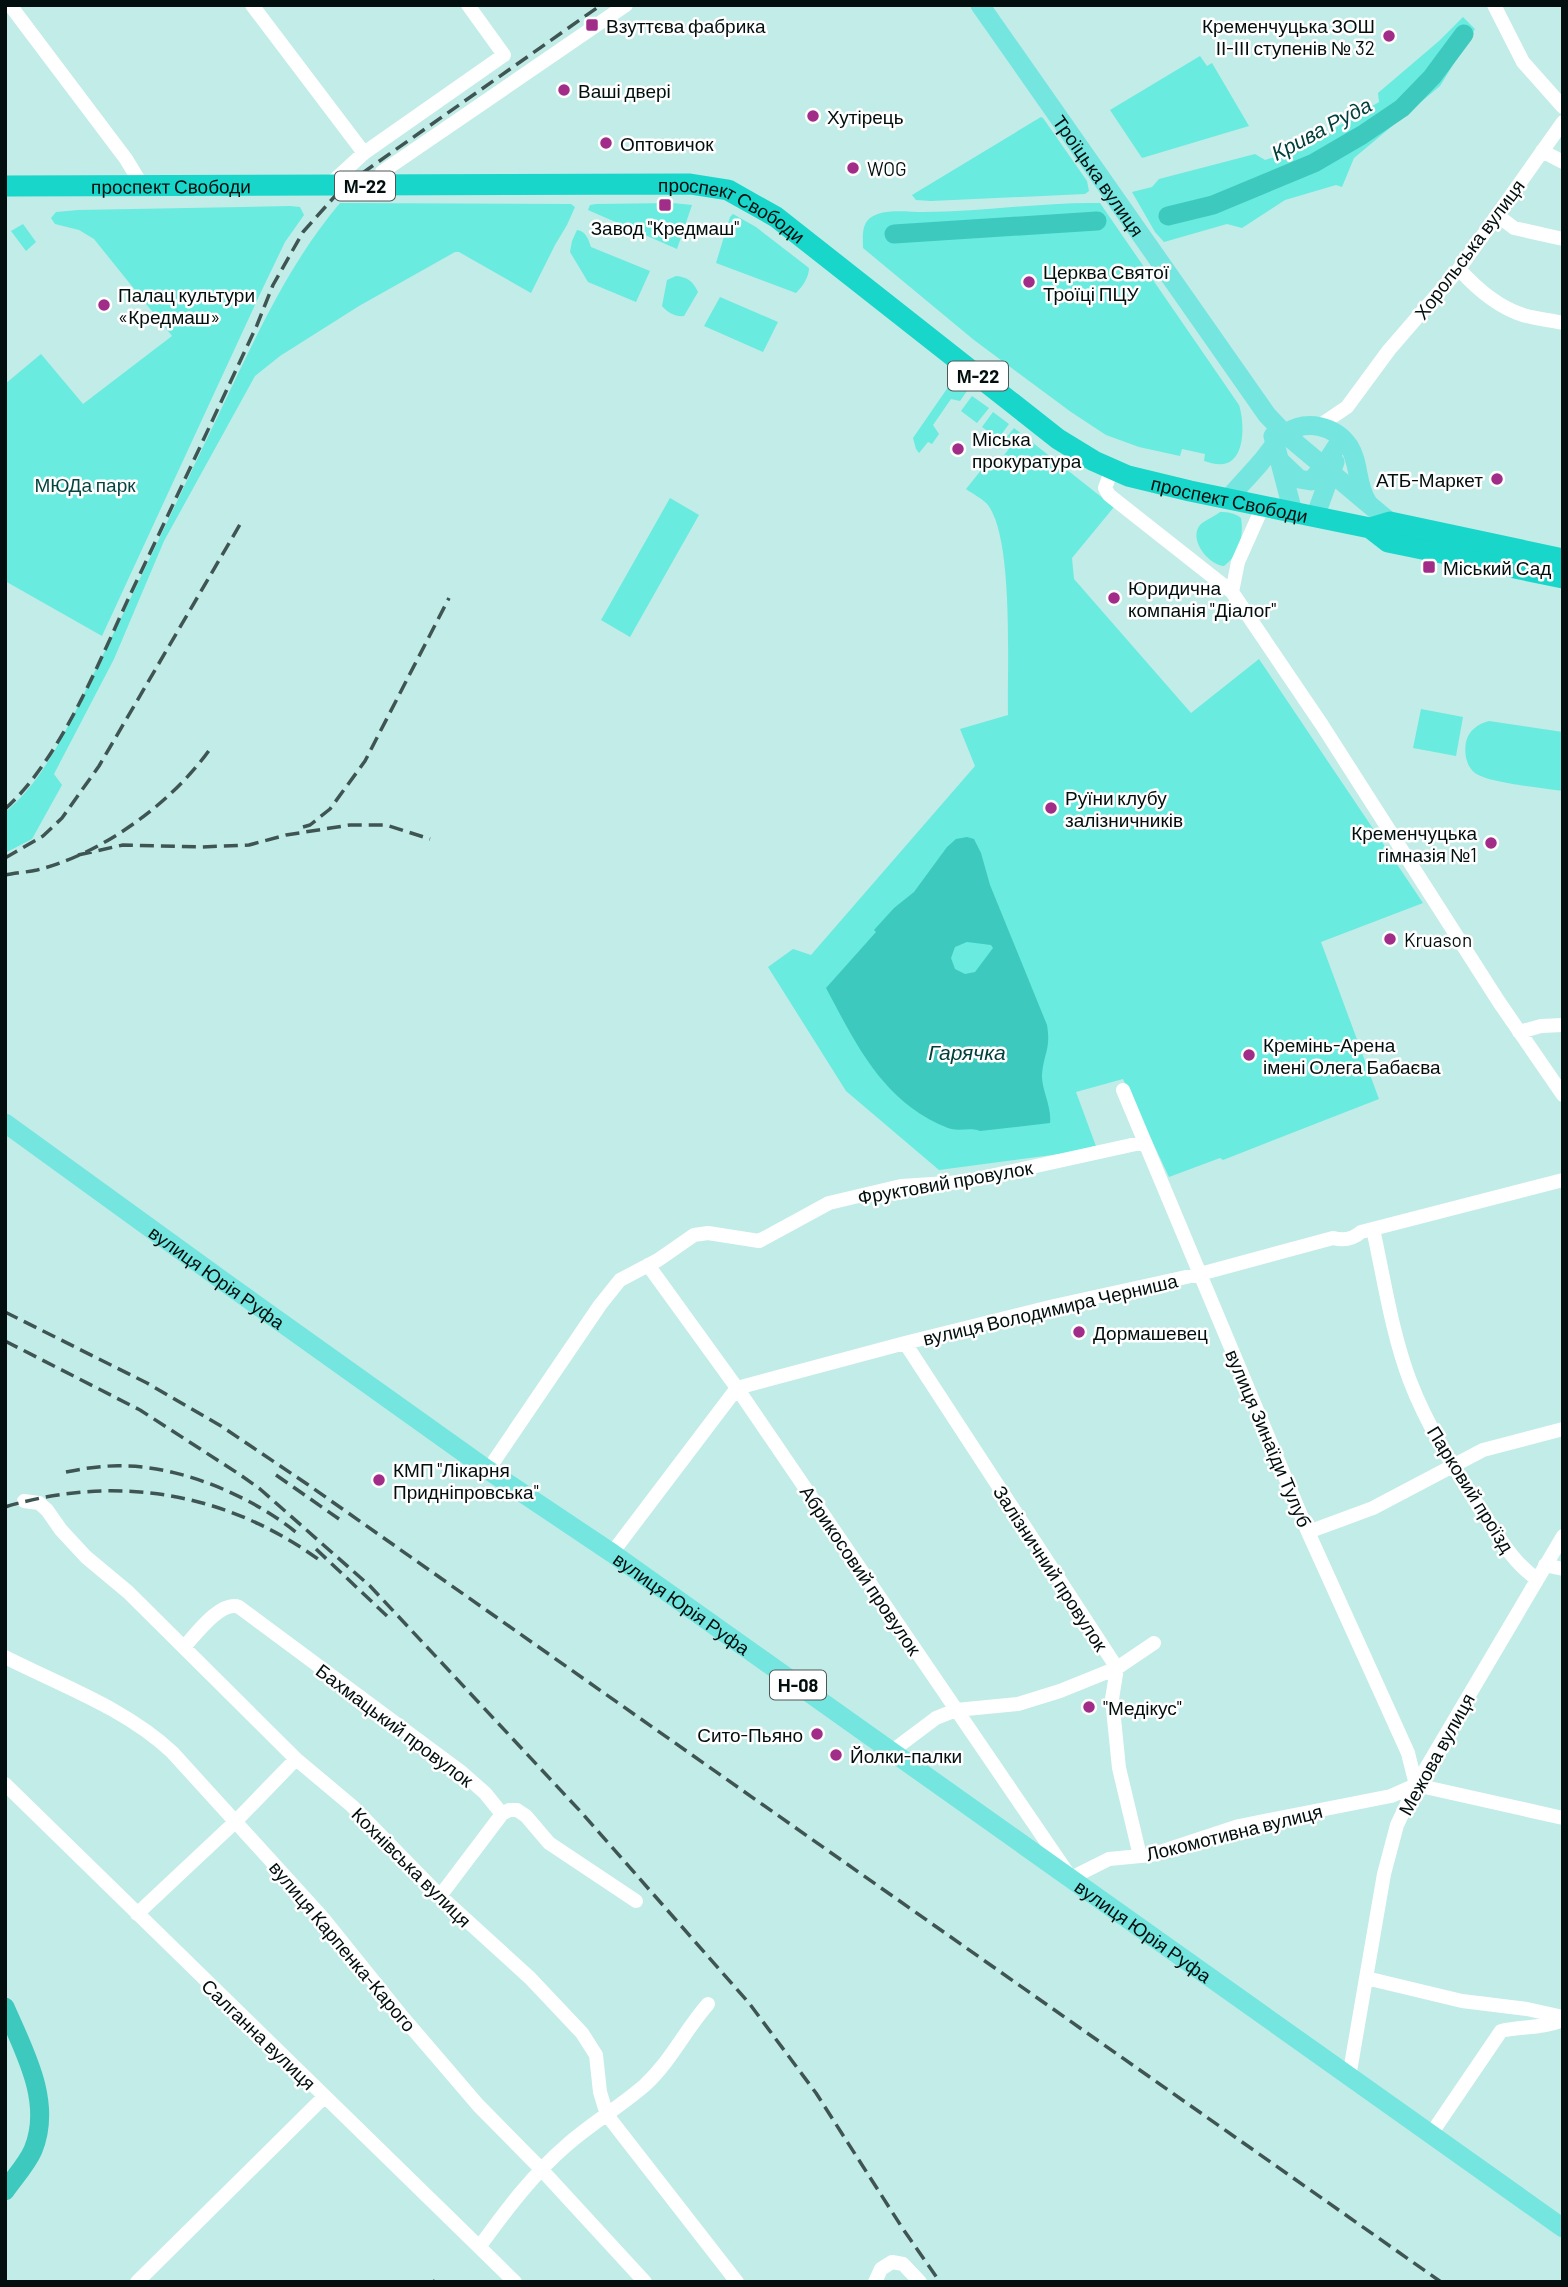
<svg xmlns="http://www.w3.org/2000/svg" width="1568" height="2287" viewBox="0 0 1568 2287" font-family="Barlow,sans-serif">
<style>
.green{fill:#69ebdf}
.water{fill:#3ec9be;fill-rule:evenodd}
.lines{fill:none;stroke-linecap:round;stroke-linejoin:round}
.river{stroke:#3ec9be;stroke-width:19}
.minor{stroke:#fff;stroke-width:14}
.major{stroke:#74e6df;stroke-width:19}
.highway{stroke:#18d6c9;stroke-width:21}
.rail{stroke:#3f5553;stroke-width:3.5;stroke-dasharray:14 7;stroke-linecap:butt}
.poi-dot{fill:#a12d88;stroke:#fff;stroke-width:2.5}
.labels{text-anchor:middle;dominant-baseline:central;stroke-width:5;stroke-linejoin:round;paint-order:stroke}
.shield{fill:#fff;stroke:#4e5756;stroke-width:2}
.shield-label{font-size:18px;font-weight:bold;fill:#020f0e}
.poi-label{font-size:19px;fill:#020f0e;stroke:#fff;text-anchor:start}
.street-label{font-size:19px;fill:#020f0e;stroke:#fff}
.park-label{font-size:19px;fill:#054540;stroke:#fff}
.water-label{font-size:21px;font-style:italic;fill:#00403c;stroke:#fff}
</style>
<rect width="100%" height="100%" fill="#c2ece7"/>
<!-- green -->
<path class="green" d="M1463,17l12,12 -35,57 -86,72 -12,29 -6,-2 -51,15 -43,28 -15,-4 -63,18 -9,-10 -23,-40 20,-5 7,-8 96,-25 10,6 35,-11 79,-47 -1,-9 61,-52z
M1200,56l7,10 5,-3 37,63 -107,32 -32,-48z
M1041,117l2,1 44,63 2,10 -4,3 -154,7 -15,-1 -4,-5z
M340,203l231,1 4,3 -8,18 -12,20 -24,48 -72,-41h-4l-96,54 -79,50 -25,20 -91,165 -50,118 -60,115 8,11 -30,54 -27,14v-41c44,-35 70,-102 95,-151 43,-87 84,-175 126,-262 33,-69 65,-138 114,-196z
M673,203l19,2 -15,44 -89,-39 2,-5 6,-1z
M1100,203l139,202c5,15 7,51 -12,58 -7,3 -16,0 -23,-2l1,-7 -23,-5 -2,7 -41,-9 -33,-12 -35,-23 -97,-72 -111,-92c0,-9 -2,-23 7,-30 13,-10 37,-6 53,-6 59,0 118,-10 177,-9z
M290,206l10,1 4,8 -19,27 -25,52 -158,342 -97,-55v-197l36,-30 42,50 89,-68 -78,-97 -15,-9 -24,-6 -4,-6 5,-6 22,-2z
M733,214l23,13 53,41c0,9 -6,18 -13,25l-80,-30 14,-46z
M23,224l13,18 -10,9 -15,-20z
M577,230c9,1 11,9 14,17l59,24 -14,31 -48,-20 -18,-30 2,-11z
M676,276c11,1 17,5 22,16l-14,24c-8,1 -16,-3 -22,-10l5,-26z
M720,297l58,25 -15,30 -59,-26z
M953,380l14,11 -7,10 -9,-2 -18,26 6,9 -7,10 -4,-2 -9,11 -3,-4 -3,-11z
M972,396l17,12 -12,15 -16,-12z
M993,412l16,12 -11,15 -16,-12z
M1014,428l100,79 -42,51 2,21 117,134 68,-54 164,244 -102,39 58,157 -156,61 -3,-2 -51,19 -46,-98 -47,13 21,57 -158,21 -93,-79 -78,-124 25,-18 18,6 164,-189 -15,-37 48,-14c-1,-47 6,-175 -20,-210 -5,-6 -15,-11 -22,-16l16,-20 10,2 19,-25 -5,-8z
M670,498l29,17 -69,122 -29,-17z
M1220,512c8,0 15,1 21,6 3,19 -2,37 -17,48 -16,-1 -37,-28 -23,-42 5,-4 14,-8 19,-12z
M1421,709l42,8 -7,39 -43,-8z
M1489,721l74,11v59c-19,-3 -75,-8 -88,-18 -9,-7 -11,-20 -9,-31 3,-12 12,-18 23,-21z"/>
<!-- water -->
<path class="water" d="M967,837l7,2 7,14 9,32 57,140c4,24 -3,28 -5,49 -1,15 10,32 8,49l-70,8c-11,-4 -22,1 -32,-3 -65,-26 -91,-82 -122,-140l50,-56 -2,-2 20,-22 20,-16 33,-45 9,-8zM967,942l24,3 2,3 -18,24 -10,2 -10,-5 -4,-11 4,-11z"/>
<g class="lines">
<!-- river -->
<path class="river" d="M1168,216l45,-11 101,-42 48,-28 40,-27 30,-31 32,-43
M894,234l203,-13
M5,2007c19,44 48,95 28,143 -6,14 -19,28 -28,41"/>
<!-- minor -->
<path class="minor" d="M10,5l116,154 17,28
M252,5l112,148
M1494,5l29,57 40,45
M1542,151l21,11
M328,186l36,-33 140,-98 -36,-50
M382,186v-14l244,-167
M1497,215l17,13 49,11
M1459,269c17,19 39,38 64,46 13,4 27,5 40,8
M1319,426l28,-19 42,-57 70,-81 104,-147
M1112,469l-7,19 4,7 123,97 90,133 177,277 64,93
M1232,592l6,-30 25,-56
M1519,1032l22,-6 22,-1
M1123,1090l185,442 100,221 8,32
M1373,1229c11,50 19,105 37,152 18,47 46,90 73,132 16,24 30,50 54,66
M648,1265l89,123 334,490 38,-19 42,-4 88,-29 152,-30 25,-11 147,33
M905,1343l212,325 -5,31 7,69 21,88
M488,1470l112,-165 20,-25 38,-20 36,-25 14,-2 51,8 70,-38 72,-17 62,-4 182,-40
M24,1501l15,2 8,7 14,20 25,27 42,35 168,167 56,47 88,90 90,82 52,55 14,22 4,37 7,23 130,167
M1308,1532l65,-24 110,-58 80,-21
M612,1553l125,-165 168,-45 149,-37 146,-32 133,-36c11,3 20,1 28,-6l202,-52
M1545,1565l18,4
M185,1646c11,-12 36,-46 54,-39l221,164 25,22 17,21 7,-4h8l9,6 23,27 87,58
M5,1657c57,29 120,51 167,95l150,165 78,97 78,91 63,64 104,113
M892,1751l44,-33 20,-8 62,-6 42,-13 57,-23 37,-25
M5,1784l510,498
M440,1896l62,-82
M137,1914l97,-91 62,-64
M1366,1978l96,23 65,8 36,8
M1349,2077l35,-203 13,-49 19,-40 147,-249
M1431,2134l70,-103c22,-5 40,-2 62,-11
M480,2246c26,-36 53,-72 88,-102 24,-21 53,-38 77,-59 26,-24 40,-55 63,-81
M137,2282l187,-185
M875,2282l6,-13 11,-7 11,2 17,18"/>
<!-- major -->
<g class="major">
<path id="s1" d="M980,5l287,410 18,19 105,88"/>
<path d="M1273,436l20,76"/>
<path d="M1279,460l20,19 12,2 13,-15 18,-28"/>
<path d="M1228,499c11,-13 22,-24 33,-37 8,-9 15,-22 25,-29 21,-14 49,-7 63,13 11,17 7,40 19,57"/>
<path d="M1315,517l20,-55"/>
<path id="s2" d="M5,1123l225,163 258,184 124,83 951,675"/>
</g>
<!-- highway -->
<g class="highway">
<path id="s3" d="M5,186l685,-2 38,6 48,27 282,222 36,22 34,15 62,15 180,37 18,14 175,36"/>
<path d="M1370,528l20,-6 173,37"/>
</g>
<!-- rail -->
<path class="rail" d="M5,809c55,-49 94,-147 125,-214 43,-90 85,-180 127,-270l16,-40 30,-53 41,-46 257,-181
M303,827l7,-2 20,-16 35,-48 84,-163
M78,855l45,-10 79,2 47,-2 37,-10 64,-10h36l44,14
M5,858l38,-22 19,-18 37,-52 143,-245
M5,875c11,-2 22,-3 32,-5 65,-16 135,-67 173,-121
M5,1312l142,71 74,43 86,58 1134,798
M5,1341l135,69 99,64 21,15 110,97 211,226 168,191 67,90 87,136 37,53
M66,1472c20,-4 40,-7 60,-6 57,1 127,31 171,67
M276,1475l63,44
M5,1507c112,-34 224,-14 317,55
M316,1549l71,67
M434,2282l1,-2"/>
</g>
<!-- markers -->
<g class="poi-dot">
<rect x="585" y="18" width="14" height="14" rx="3.5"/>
<circle cx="1389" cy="36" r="7"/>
<circle cx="564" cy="90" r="7"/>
<circle cx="813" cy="116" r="7"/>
<circle cx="606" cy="143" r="7"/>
<circle cx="853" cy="168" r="7"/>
<rect x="658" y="198" width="14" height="14" rx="3.5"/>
<circle cx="1029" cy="282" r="7"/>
<circle cx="104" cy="305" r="7"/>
<circle cx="958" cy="449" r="7"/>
<circle cx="1497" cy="479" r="7"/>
<rect x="1422" y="560" width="14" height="14" rx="3.5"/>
<circle cx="1114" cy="598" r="7"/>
<circle cx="1051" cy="808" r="7"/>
<circle cx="1491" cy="843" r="7"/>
<circle cx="1390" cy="939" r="7"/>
<circle cx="1249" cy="1055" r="7"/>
<circle cx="1079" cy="1332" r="7"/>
<circle cx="379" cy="1480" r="7"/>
<circle cx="1089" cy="1707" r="7"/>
<circle cx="817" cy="1734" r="7"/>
<circle cx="836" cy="1755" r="7"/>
</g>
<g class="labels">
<!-- shield labels -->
<g class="shield">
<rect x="335" y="171.5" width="60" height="29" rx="5"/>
<rect x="948" y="361.5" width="60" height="29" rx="5"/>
<rect x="770" y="1670.5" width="56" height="29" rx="5"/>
</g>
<g class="shield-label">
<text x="365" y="186">М-22</text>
<text x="978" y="376">М-22</text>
<text x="798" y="1685">Н-08</text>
</g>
<!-- poi labels -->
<g class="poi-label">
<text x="606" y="25">Взуттєва фабрика</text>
<text x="1375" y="25" text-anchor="end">Кременчуцька ЗОШ<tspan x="1375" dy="22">ІІ-ІІІ ступенів № 32</tspan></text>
<text x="578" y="90">Ваші двері</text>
<text x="827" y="116">Хутірець</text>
<text x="620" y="143">Оптовичок</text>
<text x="867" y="168">WOG</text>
<text x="665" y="227" text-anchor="middle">Завод "Кредмаш"</text>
<text x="1043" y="271">Церква Святої<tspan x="1043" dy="22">Троїці ПЦУ</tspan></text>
<text x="118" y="294">Палац культури<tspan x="118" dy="22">«Кредмаш»</tspan></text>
<text x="972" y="438">Міська<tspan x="972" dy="22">прокуратура</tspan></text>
<text x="1483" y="479" text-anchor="end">АТБ-Маркет</text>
<text x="1443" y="567">Міський Сад</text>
<text x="1128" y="587">Юридична<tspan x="1128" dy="22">компанія "Діалог"</tspan></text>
<text x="1065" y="797">Руїни клубу<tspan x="1065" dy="22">залізничників</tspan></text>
<text x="1477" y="832" text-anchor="end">Кременчуцька<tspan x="1477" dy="22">гімназія №1</tspan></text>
<text x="1404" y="939">Kruason</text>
<text x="1263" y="1044">Кремінь-Арена<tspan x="1263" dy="22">імені Олега Бабаєва</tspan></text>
<text x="1093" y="1332">Дормашевец</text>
<text x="393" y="1469">КМП "Лікарня<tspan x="393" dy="22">Придніпровська"</tspan></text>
<text x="1103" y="1707">"Медікус"</text>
<text x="803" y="1734" text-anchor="end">Сито-Пьяно</text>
<text x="850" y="1755">Йолки-палки</text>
</g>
<!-- street labels -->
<g class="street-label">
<text stroke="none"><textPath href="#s1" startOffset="208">Троїцька вулиця</textPath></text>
<text stroke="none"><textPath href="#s3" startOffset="166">проспект Свободи</textPath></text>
<text stroke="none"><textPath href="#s3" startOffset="733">проспект Свободи</textPath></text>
<text transform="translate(1469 249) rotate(-53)">Хорольська вулиця</text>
<text stroke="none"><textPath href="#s3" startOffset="1321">проспект Свободи</textPath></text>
<text transform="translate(945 1182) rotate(-10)">Фруктовий провулок</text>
<text stroke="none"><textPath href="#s2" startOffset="262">вулиця Юрія Руфа</textPath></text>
<text transform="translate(1050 1309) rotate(-13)">вулиця Володимира Черниша</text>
<text transform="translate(1269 1438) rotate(67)">вулиця Зинаїди Тулуб</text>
<text transform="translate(1471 1489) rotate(58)">Парковий проїзд</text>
<text transform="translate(1051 1568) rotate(57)">Залізничний провулок</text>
<text transform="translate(861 1570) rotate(56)">Абрикосовий провулок</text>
<text stroke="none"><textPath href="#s2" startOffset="830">вулиця Юрія Руфа</textPath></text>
<text transform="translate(395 1725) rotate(37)">Бахмацький провулок</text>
<text transform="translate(1436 1754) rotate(-61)">Межова вулиця</text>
<text transform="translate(1234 1832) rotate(-14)">Локомотивна вулиця</text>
<text transform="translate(412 1867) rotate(45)">Кохнівська вулиця</text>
<text stroke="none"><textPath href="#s2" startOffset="1396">вулиця Юрія Руфа</textPath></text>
<text transform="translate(343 1946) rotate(50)">вулиця Карпенка-Карого</text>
<text transform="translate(259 2034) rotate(44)">Салганна вулиця</text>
</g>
<!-- park labels -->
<g class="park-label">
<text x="85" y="484">МЮДа парк</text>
</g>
<!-- water labels -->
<g class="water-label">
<text transform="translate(1321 128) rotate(-28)">Крива Руда</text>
<text x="967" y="1051">Гарячка</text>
</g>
</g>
<!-- border -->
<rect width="1568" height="2287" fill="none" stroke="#020f0e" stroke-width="14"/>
</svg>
